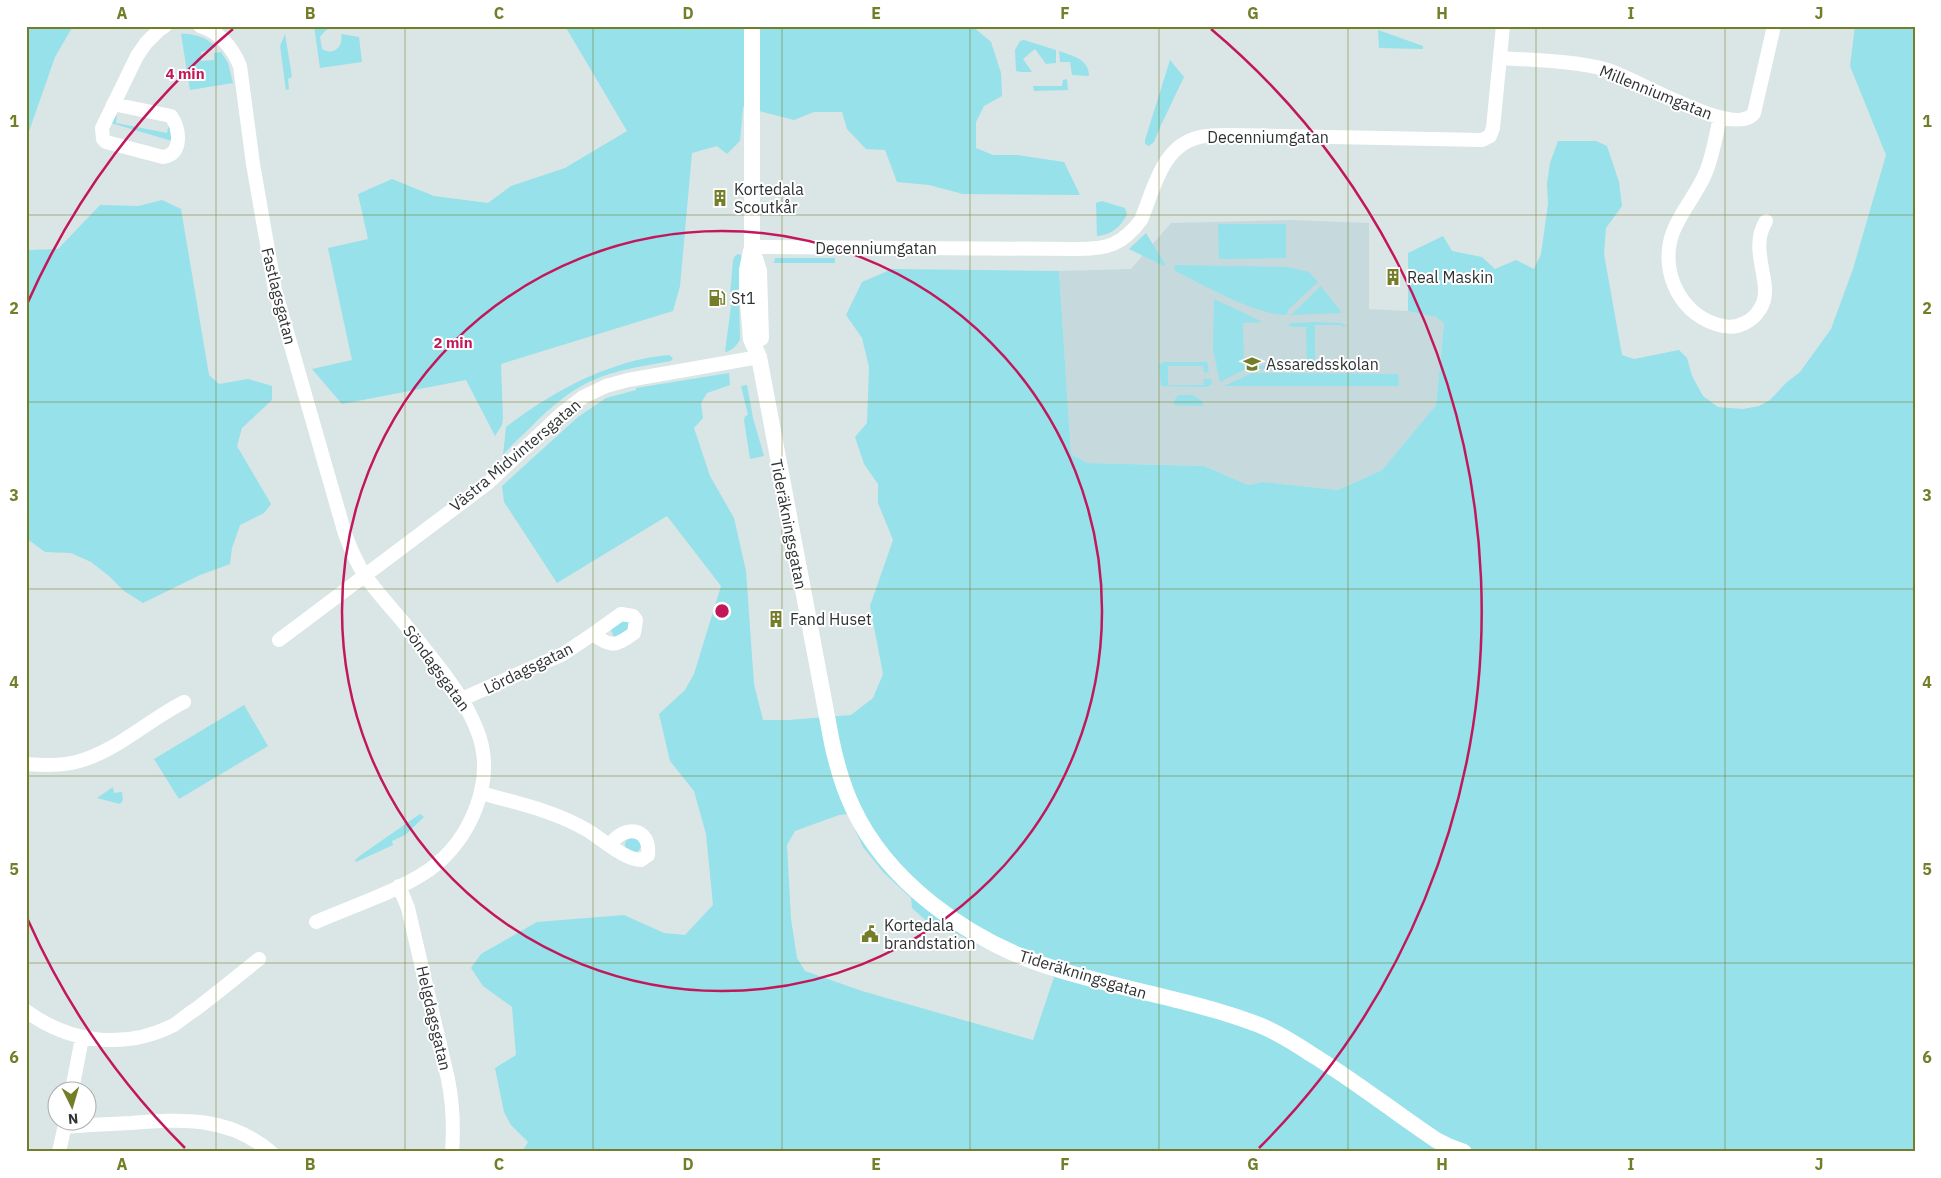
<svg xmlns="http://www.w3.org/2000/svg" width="1941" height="1178" viewBox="0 0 1941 1178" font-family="'IBM Plex Sans',sans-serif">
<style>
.built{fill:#c6dadd}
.green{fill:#96e1ea;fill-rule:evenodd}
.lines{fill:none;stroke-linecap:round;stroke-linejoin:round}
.minor{stroke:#fff;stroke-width:14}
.tertiary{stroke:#fff;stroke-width:16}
.grid{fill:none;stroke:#747d28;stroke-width:1;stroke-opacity:0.55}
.ring{fill:none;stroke:#c2185b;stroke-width:2.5}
.labels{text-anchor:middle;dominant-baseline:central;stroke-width:4;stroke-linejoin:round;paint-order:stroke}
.street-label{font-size:16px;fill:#2f3334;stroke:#fff}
.poi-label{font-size:16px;fill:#2f3334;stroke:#fff;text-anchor:start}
.centre{fill:#c2185b;stroke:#fff;stroke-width:2.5}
.ring-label{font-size:15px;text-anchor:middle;font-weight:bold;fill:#c2185b;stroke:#fff;stroke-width:4;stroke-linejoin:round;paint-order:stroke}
.neatline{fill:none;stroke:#747d28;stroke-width:2}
.grid-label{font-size:16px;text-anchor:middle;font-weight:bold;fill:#747d28}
</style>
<rect width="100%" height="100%" fill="#dae5e6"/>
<!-- built -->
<path class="built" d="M1292,220l77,3v86l39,2 29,6 7,6 -8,82 -54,65 -44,20 -75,-8 -15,3 -44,-19 -117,-3 -16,-9 -12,-183 72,-2 40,-46z"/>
<!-- green -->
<path class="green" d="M26,26h47l-18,31 -29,83z
M314,26h18l-7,5 -5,6 2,12c11,7 22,-2 19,-15l18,3 3,25 -42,6z
M565,26h407l19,16 10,31 1,23 -18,10 -8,16v26l17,7h24l47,7 16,33 -117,-1 -34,-9 -32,-3 -12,-32 -19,-1 -19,-20 -5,-17h-28l-20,8 -51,-13 -3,34 -13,13 -10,-8 -25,7 -12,133 -7,25 -172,53 2,54 -1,7 -7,11 -29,-56 -124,24 -30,-35 40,-9 -24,-112 40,-9 -10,-45 34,-15 42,17 54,7 23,-17 54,-18 62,-37z
M1855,26h60v1126h-1393l6,-10 -17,-17 -7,-13 -9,-44 21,-13 -4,-48 -29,-21 -12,-18 10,-14 56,-32 87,-7 40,18 21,2 28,-30 -7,-71 -12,-43 -24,-30 -11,-47 26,-24 9,-16 27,-88 -54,-70 -110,67 -53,-81 -2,-16 76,-69 28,-19 30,-8v-2l93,-15 1,12 -23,8 -6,10 2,15 -9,10 16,48 24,42 12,53 8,113 9,36h26l62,-5 22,-17 10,-24 -13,-68 23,-66 -15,-37v-19l-14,-20 -9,-27 12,-14 2,-56 -7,-29 -16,-23 16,-33 30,-13 167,2 12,183 16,9 117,3 44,19 15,-3 75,8 44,-20 54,-65 8,-82 -8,-6 -28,-6v-58l35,-17 9,15 30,6 13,12 21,-9 18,9 7,-15 7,-50 -1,-20 3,-21 8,-22h38l11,5 12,36 3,24 -16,22 -2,26 18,101 12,4 45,-9 8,8 5,18 11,20 15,11 25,2 16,-3 11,-6 16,-17 14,-11 31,-43 22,-60 33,-114 -36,-89zM848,814l15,33 21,26 27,25 1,10 20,18 7,-2 41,22 74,31 -21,63 -171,-49 -57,-20 -8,-13 -6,-39 -4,-74 8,-14 44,-16z
M1378,30l45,16v3l-44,-1z
M181,34c13,-1 26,4 35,13l-15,5v9l13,-1v-7l7,-1 7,11 5,20 -43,7z
M285,34l7,43 -4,2 1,10 -3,1 -6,-44z
M1024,40l32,10v13l-10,1 -11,-15 -12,10 9,13h-11l-5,-1 -1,-21 5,-9z
M1059,51c14,5 30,8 30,25l-17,-1 -2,-13h-10z
M1170,60l14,17 -23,48 -7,17 -5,4 -4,-2v-4z
M1067,79l1,11 -34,1 -1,-5h29l1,-6z
M117,114l-1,9 51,10 2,-10 3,18 -61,-18z
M162,200l19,9 28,166 10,9 29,-5 24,7v14l-30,28 -5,18 34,58 -7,9 -24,12 -8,23 -2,16 -30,11 -57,28 -19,-12 -15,-15 -18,-14 -20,-9 -26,-1 -19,-14v-290l3,2 29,-1 42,-44 38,1z
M1102,201l23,7 2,6c-6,13 -16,21 -30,22l-1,-33z
M1218,224h68v34l-67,1z
M1146,233l19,31 -1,2 -35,-17z
M738,254l3,1 -1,33 -10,8 3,-36 2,-4z
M775,258h60v5h-61z
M1175,265l113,2 21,5 9,10 -29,27 -3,6c-30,0 -80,-29 -109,-43l-3,-2z
M1321,286l21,27 -51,2z
M739,294l1,46c-4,6 -8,11 -15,12l7,-53z
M1214,299l49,23 -20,1 1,43h28v3h-26l-26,13 -7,-32z
M1314,322l27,1 6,3 -4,1 -1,-2h-27v44h-8l-1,-42h-14l-4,-2 3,-2z
M669,355l4,3 -2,3c-65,11 -90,16 -138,64 -10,10 -21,19 -30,30l3,-28c47,-36 104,-67 163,-72z
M1163,362h44l2,10 -5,1 -1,-7h-35v19h35l1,-6h7l1,5 -5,3 -46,-1 -2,-21z
M1252,373l146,1 1,12h-175z
M747,385l6,33 11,38 -14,3 -6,-39 1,-4 3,-1 -7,-29z
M1178,395h15l9,6 1,5 -29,-1v-4z
M626,618l6,7 -10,12h-8l-3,-7z
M244,705l24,41 -89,53 -25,-40z
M113,787l1,6 8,-1 1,8 -3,4 -23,-6z
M420,814l4,3 -19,18 -13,6 1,4 -37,17 -1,-2 6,-5z
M625 845a8 8 0 1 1 16 0a8 8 0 1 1-16 0Z"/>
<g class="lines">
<!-- minor -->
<path class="minor" d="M200,26c20,6 32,21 40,40l13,98 22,126 70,244c5,13 11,28 19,40 16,23 36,43 53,65 22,28 47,57 60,91 20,49 -6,110 -48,140 -32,22 -77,36 -113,52
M1501,58c32,2 77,3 107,12 25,7 128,70 146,43l20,-87
M113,104l58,12c9,13 12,39 -8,41l-57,-15 -3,-3 -1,-11 35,-72 9,-13 13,-13 6,-4
M1720,117c-4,18 -7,38 -14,55 -9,22 -25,39 -33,60 -15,40 9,87 51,94 14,3 29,-5 36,-17 16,-24 -13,-57 6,-88
M752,247l325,2c31,0 45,-4 64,-29 13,-31 21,-75 59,-83 9,-2 19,-2 28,-2l254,5 8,-4 3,-8 10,-102
M279,640l209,-157 73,-69 22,-17 23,-11 22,-6 131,-23
M462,699l101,-45 30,-20c18,14 24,12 41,-1l2,-13 -3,-4 -12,-2 -28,20
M26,764c17,1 34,2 50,-2 40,-10 72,-42 108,-60
M481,793c36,10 74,18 106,37 15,9 38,30 54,30l7,-5c3,-28 -24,-31 -38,-10
M399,886l9,22 40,171c5,25 6,47 4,73
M26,1011c44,32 98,39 148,14 7,-5 14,-11 22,-16 21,-16 42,-33 63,-50
M72,1090l10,-52
M65,1127c22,-2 44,-3 66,-4 51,-4 97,-7 140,29
M59,1152l7,-32"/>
<!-- tertiary -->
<path class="tertiary" d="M752,26v221l-5,23v20l4,49 8,18 73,386c5,23 11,44 21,65 34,73 111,128 185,155 71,25 146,34 216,60 20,7 39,19 57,31 43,26 83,58 125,86l12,6 16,6
M752,249l7,22 2,67"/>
</g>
<!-- grid -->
<path class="grid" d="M216,26v1126M405,26v1126M593,26v1126M782,26v1126M970,26v1126M1159,26v1126M1348,26v1126M1536,26v1126M1725,26v1126M26,215h1889M26,402h1889M26,589h1889M26,776h1889M26,963h1889"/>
<!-- distance rings -->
<g class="ring">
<circle cx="722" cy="611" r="380"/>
<path d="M185 1148A760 760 0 0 1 28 920M28 302A760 760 0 0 1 233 29M1211 29A760 760 0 0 1 1259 1148"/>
</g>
<!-- icons -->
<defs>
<g id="building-bare" transform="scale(1.35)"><path d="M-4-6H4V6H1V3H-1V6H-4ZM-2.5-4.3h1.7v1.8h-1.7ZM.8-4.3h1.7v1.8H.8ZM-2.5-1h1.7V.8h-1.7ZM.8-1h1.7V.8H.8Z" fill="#747d28" stroke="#fff" stroke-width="2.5" paint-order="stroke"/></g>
<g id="fuel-bare" transform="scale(1.35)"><path d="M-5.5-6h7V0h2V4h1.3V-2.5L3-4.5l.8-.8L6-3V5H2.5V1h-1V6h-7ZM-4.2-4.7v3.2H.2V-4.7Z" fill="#747d28" stroke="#fff" stroke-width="2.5" paint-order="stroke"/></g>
<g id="school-bare" transform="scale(1.35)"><path d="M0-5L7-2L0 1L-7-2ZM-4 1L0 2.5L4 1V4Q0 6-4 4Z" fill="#747d28" stroke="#fff" stroke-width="2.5" paint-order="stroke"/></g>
<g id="civic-bare" transform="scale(1.35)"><path d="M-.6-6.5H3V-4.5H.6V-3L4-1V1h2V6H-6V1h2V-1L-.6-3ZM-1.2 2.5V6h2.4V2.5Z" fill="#747d28" stroke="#fff" stroke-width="2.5" paint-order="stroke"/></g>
</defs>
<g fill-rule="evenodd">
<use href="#building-bare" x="720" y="198"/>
<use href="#building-bare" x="1393" y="277"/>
<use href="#fuel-bare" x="717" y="298"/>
<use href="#school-bare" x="1252" y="364"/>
<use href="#building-bare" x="776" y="619"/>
<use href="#civic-bare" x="870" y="934"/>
</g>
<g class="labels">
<!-- street labels -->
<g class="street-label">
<text transform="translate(1656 92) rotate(22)">Millenniumgatan</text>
<text x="1268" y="137">Decenniumgatan</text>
<text x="876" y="248">Decenniumgatan</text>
<text transform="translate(279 296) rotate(76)">Fastlagsgatan</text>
<text transform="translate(515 455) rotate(-40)">Västra Midvintersgatan</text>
<text transform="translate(789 524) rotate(79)">Tideräkningsgatan</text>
<text transform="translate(437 668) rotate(54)">Söndagsgatan</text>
<text transform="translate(528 668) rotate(-26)">Lördagsgatan</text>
<text transform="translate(1083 974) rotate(17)">Tideräkningsgatan</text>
<text transform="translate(434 1018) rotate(77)">Helgdagsgatan</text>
</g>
<!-- poi labels -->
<g class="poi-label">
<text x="734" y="189">Kortedala<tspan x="734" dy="18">Scoutkår</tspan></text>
<text x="1407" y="277">Real Maskin</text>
<text x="731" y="298">St1</text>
<text x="1266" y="364">Assaredsskolan</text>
<text x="790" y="619">Fand Huset</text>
<text x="884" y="925">Kortedala<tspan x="884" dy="18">brandstation</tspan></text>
</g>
</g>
<circle cx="722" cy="611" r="8" class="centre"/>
<g class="ring-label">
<text x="185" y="79">4 min</text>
<text x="453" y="348">2 min</text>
</g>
<!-- border -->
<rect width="1941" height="1178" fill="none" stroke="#ffffff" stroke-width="55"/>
<!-- north arrow -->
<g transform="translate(72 1106) rotate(175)"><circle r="24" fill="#ffffff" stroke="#acadae"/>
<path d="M0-4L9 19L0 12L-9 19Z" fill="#747d28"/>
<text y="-8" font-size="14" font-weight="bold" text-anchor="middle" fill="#2f3334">N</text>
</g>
<rect x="28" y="28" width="1886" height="1122" class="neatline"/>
<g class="grid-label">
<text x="122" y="19">A</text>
<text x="310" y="19">B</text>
<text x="499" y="19">C</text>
<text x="688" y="19">D</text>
<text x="876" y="19">E</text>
<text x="1065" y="19">F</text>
<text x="1253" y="19">G</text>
<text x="1442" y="19">H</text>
<text x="1631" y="19">I</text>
<text x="1819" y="19">J</text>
<text x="14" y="127">1</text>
<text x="1927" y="127">1</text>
<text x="14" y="314">2</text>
<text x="1927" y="314">2</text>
<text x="14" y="501">3</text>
<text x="1927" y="501">3</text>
<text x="14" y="688">4</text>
<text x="1927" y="688">4</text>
<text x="14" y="875">5</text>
<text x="1927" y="875">5</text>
<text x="14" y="1063">6</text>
<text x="1927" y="1063">6</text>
<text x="122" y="1170">A</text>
<text x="310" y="1170">B</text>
<text x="499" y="1170">C</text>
<text x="688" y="1170">D</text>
<text x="876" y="1170">E</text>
<text x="1065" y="1170">F</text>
<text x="1253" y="1170">G</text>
<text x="1442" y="1170">H</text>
<text x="1631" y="1170">I</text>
<text x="1819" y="1170">J</text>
</g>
</svg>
